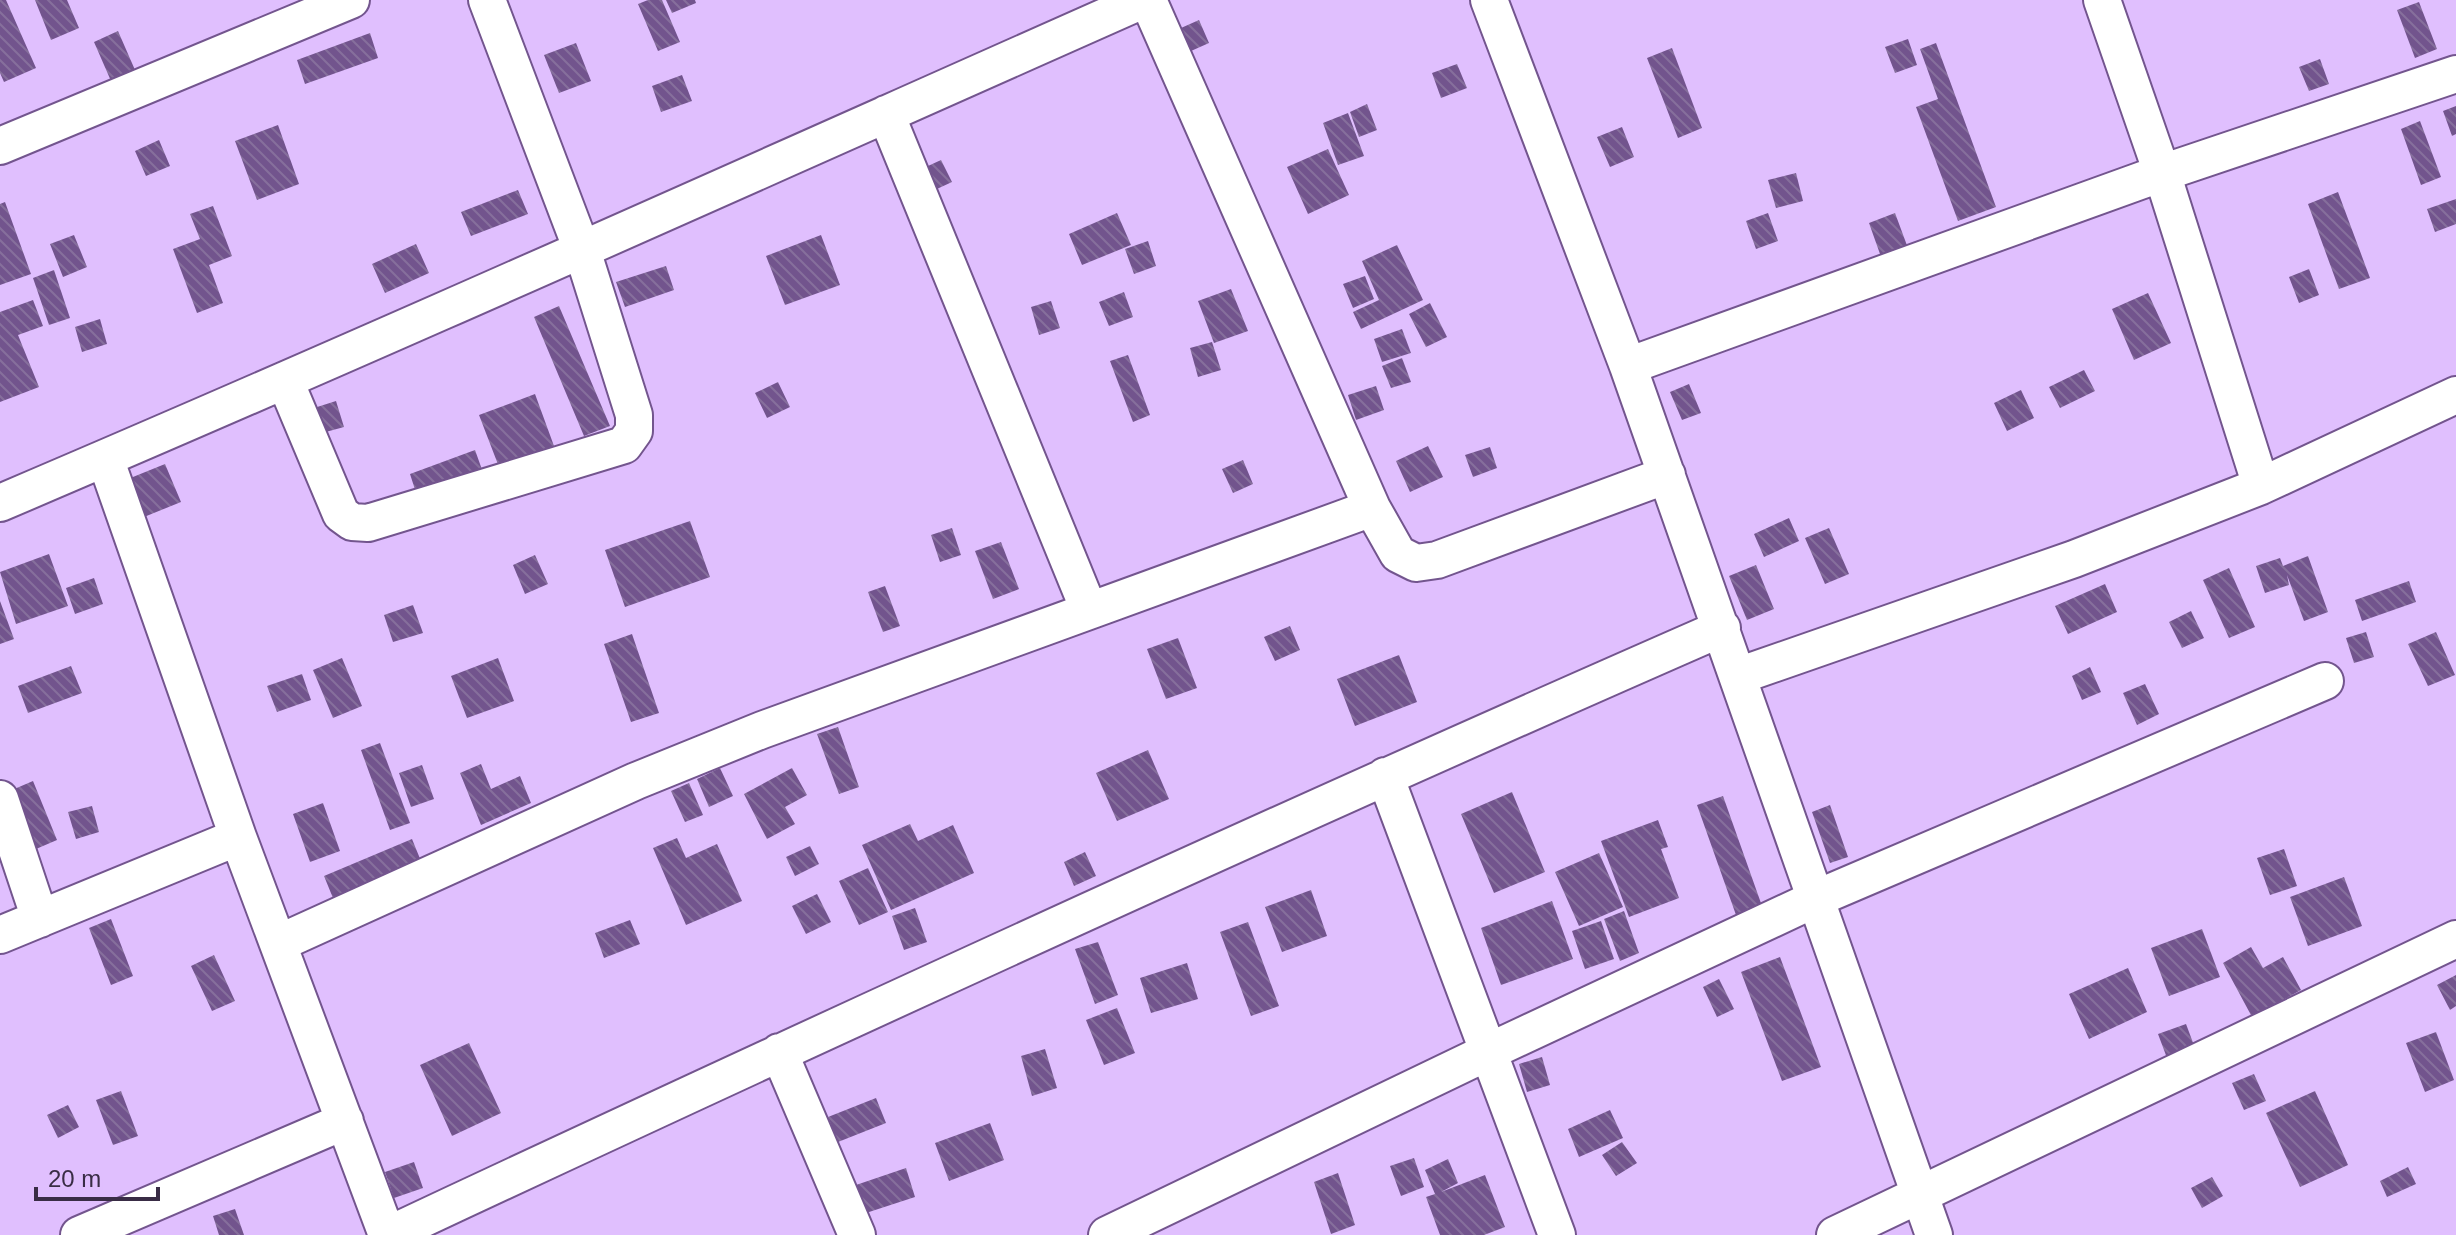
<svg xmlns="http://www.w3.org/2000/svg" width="2456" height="1235" viewBox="0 0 2456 1235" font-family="Arial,sans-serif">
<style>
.building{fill:url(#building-back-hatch)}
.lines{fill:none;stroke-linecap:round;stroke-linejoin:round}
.minor-casing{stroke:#73558e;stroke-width:40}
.minor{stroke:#fff;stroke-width:36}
</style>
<defs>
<pattern id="building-back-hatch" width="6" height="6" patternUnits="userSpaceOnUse" patternTransform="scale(2)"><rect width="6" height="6" fill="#72548d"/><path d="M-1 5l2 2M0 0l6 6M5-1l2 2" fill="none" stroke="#866f9c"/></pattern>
</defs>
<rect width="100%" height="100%" fill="#e0bffe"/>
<!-- building -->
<path class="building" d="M0,0h6l30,68 -32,14 -4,-9z
M35,0h32l12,28 -28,12z
M648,0h14l18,42 -22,9 -20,-47z
M666,0h29l1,3 -24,10z
M2419,2l18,47 -22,9 -18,-48z
M1199,20l10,23 -27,12 -10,-23z
M118,31l17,39 -24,11 -17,-39z
M370,33l8,25 -73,26 -8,-24z
M1908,39l9,26 -22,8 -10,-26z
M576,43l15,38 -32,12 -15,-38z
M1936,43l60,164 -38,14 -42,-114 22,-8 -18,-50z
M1672,48l30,80 -24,10 -31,-80z
M2320,59l9,25 -20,7 -10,-24z
M1457,64l10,24 -26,10 -9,-25z
M682,75l10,26 -31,11 -9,-26z
M1367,104l10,26 -18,7 -9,-25z
M2456,106v28l-4,2 -9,-25z
M1348,113l16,43 -26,9 -15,-42z
M2420,121l21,56 -20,8 -20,-56z
M278,125l21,59 -42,16 -22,-59z
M1622,127l12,30 -24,10 -13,-30z
M159,140l11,26 -24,10 -11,-25z
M1328,149l21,46 -41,19 -21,-47z
M941,160l11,22 -26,12 -11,-22z
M1796,173l7,28 -27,7 -8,-28z
M518,190l10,24 -57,22 -10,-24z
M2338,192l32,86 -31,11 -31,-85z
M2456,199v25l-21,8 -8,-23z
M5,202l26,72 -31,11v-81z
M213,206l19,50 -23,9 14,38 -26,10 -24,-64 27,-10 -10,-25z
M1117,213l14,32 -49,20 -13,-31z
M1768,213l10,28 -22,8 -10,-28z
M1895,213l17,46 -27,9 -16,-45z
M74,235l13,32 -24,10 -13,-33z
M821,235l19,50 -55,20 -19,-49z
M1148,241l8,25 -22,8 -9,-25z
M416,244l13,29 -44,20 -13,-29z
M1397,245l26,55 -62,29 -8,-17 26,-12 -17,-39z
M666,266l8,24 -49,17 -9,-25z
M2309,269l10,26 -20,8 -10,-26z
M54,270l16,48 -21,7 -16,-47z
M1365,276l9,23 -21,9 -10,-24z
M1231,289l17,42 -34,12 -16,-42z
M1124,292l9,25 -24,9 -10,-24z
M2148,293l23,50 -37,17 -22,-51z
M33,300l10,26 -25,9 21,52 -39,15v-90z
M1051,301l9,27 -21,7 -8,-28z
M1430,303l17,34 -21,10 -17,-33z
M559,306l51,120 -26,10 -50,-119z
M100,319l7,25 -25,8 -7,-25z
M1402,329l9,24 -29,9 -8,-23z
M1212,342l9,28 -23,7 -8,-29z
M1128,355l22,60 -17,7 -23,-61z
M1402,358l9,24 -20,6 -9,-22z
M2084,370l11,21 -35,17 -11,-21z
M778,382l12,25 -23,11 -12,-25z
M1689,384l12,29 -19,7 -12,-28z
M1376,386l8,24 -28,10 -8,-25z
M2021,390l13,28 -27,13 -13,-28z
M535,394l19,52 -55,21 -20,-52z
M336,401l8,26 -22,6 -8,-25z
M1428,446l15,31 -33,15 -14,-31z
M1490,447l7,21 -24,9 -8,-22z
M475,450l10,28 -66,24 -9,-28z
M1243,460l10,24 -20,9 -11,-24z
M165,464l16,38 -37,15 -16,-38z
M1789,518l10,23 -35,16 -10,-23z
M690,521l20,56 -85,30 -20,-57z
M952,528l9,27 -21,7 -9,-27z
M1829,528l20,46 -24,10 -20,-46z
M1001,542l18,47 -26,10 -18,-48z
M49,554l19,52 -52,18 -16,-52z
M535,555l13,29 -23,10 -12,-29z
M2308,556l20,56 -24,9 -17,-46 2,10 -24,8 -9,-27 24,-8 3,8z
M1756,565l18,44 -27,11 -18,-44z
M2229,568l26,59 -26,11 -26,-58z
M94,578l9,26 -28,10 -9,-26z
M2409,581l7,21 -54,19 -7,-21z
M2105,584l12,28 -49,22 -13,-28z
M885,586l15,40 -17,6 -15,-40z
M0,601l14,38 -14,5z
M413,605l10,28 -30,9 -9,-27z
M2191,611l13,27 -22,10 -13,-26z
M1290,626l10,24 -25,11 -11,-24z
M2366,632l8,25 -20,6 -8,-25z
M2436,632l19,43 -27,11 -20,-42z
M632,634l27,79 -28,9 -27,-78z
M1178,638l19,50 -31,11 -19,-50z
M1399,655l18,47 -62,24 -18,-47z
M342,658l20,48 -29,12 -20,-48z
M498,658l16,43 -47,17 -16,-42z
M71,666l11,27 -54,20 -10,-27z
M2090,667l11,25 -19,8 -10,-24z
M302,674l9,26 -34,12 -10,-26z
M2145,684l14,30 -22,11 -14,-32z
M838,727l21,60 -20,7 -22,-60z
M380,743l30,80 -20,7 -29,-80z
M1148,750l21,49 -52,22 -21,-48z
M481,764l10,25 29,-13 11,27 -50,22 -21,-52z
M422,765l12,34 -23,8 -12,-34z
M720,768l13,28 -24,11 -12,-28z
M792,768l15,27 -22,12 10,17 -28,15 -23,-45z
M33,781l24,59 -21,9 -24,-59z
M689,783l14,32 -18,7 -14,-31z
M1512,792l33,80 -51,21 -33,-79z
M1723,796l39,110 -26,9 -39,-110z
M323,803l17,48 -30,11 -17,-48z
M1830,805l18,52 -18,6 -18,-51z
M92,806l7,26 -23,7 -8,-27z
M1658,820l10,27 -7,2 18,49 -50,19 -28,-76z
M910,824l8,17 35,-16 21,48 -83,37 -29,-65z
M677,838l9,20 31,-14 25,57 -56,24 -33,-77z
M412,839l11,27 -88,37 -11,-27z
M810,846l9,18 -24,12 -9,-19z
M2284,849l13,37 -27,9 -13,-37z
M1085,852l11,24 -22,10 -10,-24z
M1599,853l24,54 -44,19 -24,-54z
M868,868l20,44 -29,13 -20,-44z
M2344,877l18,49 -54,20 -18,-49z
M1311,890l16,46 -45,16 -17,-45z
M817,894l14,28 -25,12 -14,-28z
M1552,901l21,58 -72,26 -20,-57z
M915,908l12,34 -23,8 -12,-34z
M1624,911l15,42 -19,8 -16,-42z
M111,919l22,57 -22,9 -22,-57z
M630,920l10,24 -36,14 -9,-25z
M1601,921l13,38 -29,10 -13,-38z
M1248,922l31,84 -28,10 -31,-84z
M2202,929l18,48 -51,19 -18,-48z
M1098,942l20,53 -23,9 -20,-55z
M2251,947l12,21 20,-11 18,33 -49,27 -29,-54z
M214,955l21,46 -23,10 -21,-45z
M1780,957l41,110 -39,14 -41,-109z
M1187,963l11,36 -47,14 -11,-35z
M2128,968l19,44 -58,27 -20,-45z
M2456,975v31l-6,4 -13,-25z
M1719,979l15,30 -17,8 -14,-30z
M1117,1008l18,45 -31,12 -18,-45z
M2186,1024l9,24 -28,10 -9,-24z
M2436,1032l18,48 -29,12 -19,-49z
M469,1043l32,70 -49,23 -32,-71z
M1045,1049l12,39 -25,8 -11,-40z
M1542,1057l8,28 -23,7 -8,-28z
M2254,1074l12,27 -22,9 -12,-27z
M121,1091l17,45 -25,9 -17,-45z
M2315,1091l33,74 -48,22 -34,-74z
M876,1098l10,25 -48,19 -10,-25z
M68,1105l11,22 -21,11 -11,-23z
M1610,1110l13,28 -44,19 -11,-28z
M990,1123l14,37 -55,21 -14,-38z
M1622,1142l15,21 -21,13 -14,-21z
M1414,1158l10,29 -23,9 -11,-30z
M1448,1159l10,24 -17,9 44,-17 20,52 -21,8h-44l-14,-38 9,-3 -10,-24z
M414,1162l9,26 -29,10 -9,-26z
M2408,1167l8,17 -29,13 -7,-16z
M906,1168l9,29 -49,16 -10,-28z
M1338,1173l17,52 -24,9 -17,-52z
M2212,1177l11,19 -21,12 -11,-20z
M235,1209l9,26h-25l-6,-19z"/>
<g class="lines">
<!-- minor casing -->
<g class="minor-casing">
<path id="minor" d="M1148,0l224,508 26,46 18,9 21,-3 230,-85
M1489,0l139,366 306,869
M2102,0l60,173 99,313
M886,114l203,496
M0,146l351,-146
M1628,366l534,-193 294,-99
M285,381l56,133 11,8 16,1 256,-78 10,-14v-16l-52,-165 -95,-250
M105,458l133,379 149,398
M0,503c383,-163 762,-334 1143,-503
M1738,676l336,-117 187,-73 195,-91
M1385,776l172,459
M0,799l40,120
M0,935l238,-98
M279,943l357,-162 126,-51 610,-222
M779,1052l78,183
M79,1235l266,-114
M388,1235c442,-207 886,-411 1334,-607
M1107,1235l383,-184 325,-152 510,-218
M1835,1235l621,-296"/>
</g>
<!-- minor -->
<use href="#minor" class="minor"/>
</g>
<!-- scale -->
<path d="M36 1187v12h122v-12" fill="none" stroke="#392c45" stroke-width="4"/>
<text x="48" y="1187" font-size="24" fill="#392c45" stroke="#e0bffe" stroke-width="6" paint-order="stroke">20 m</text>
</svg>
